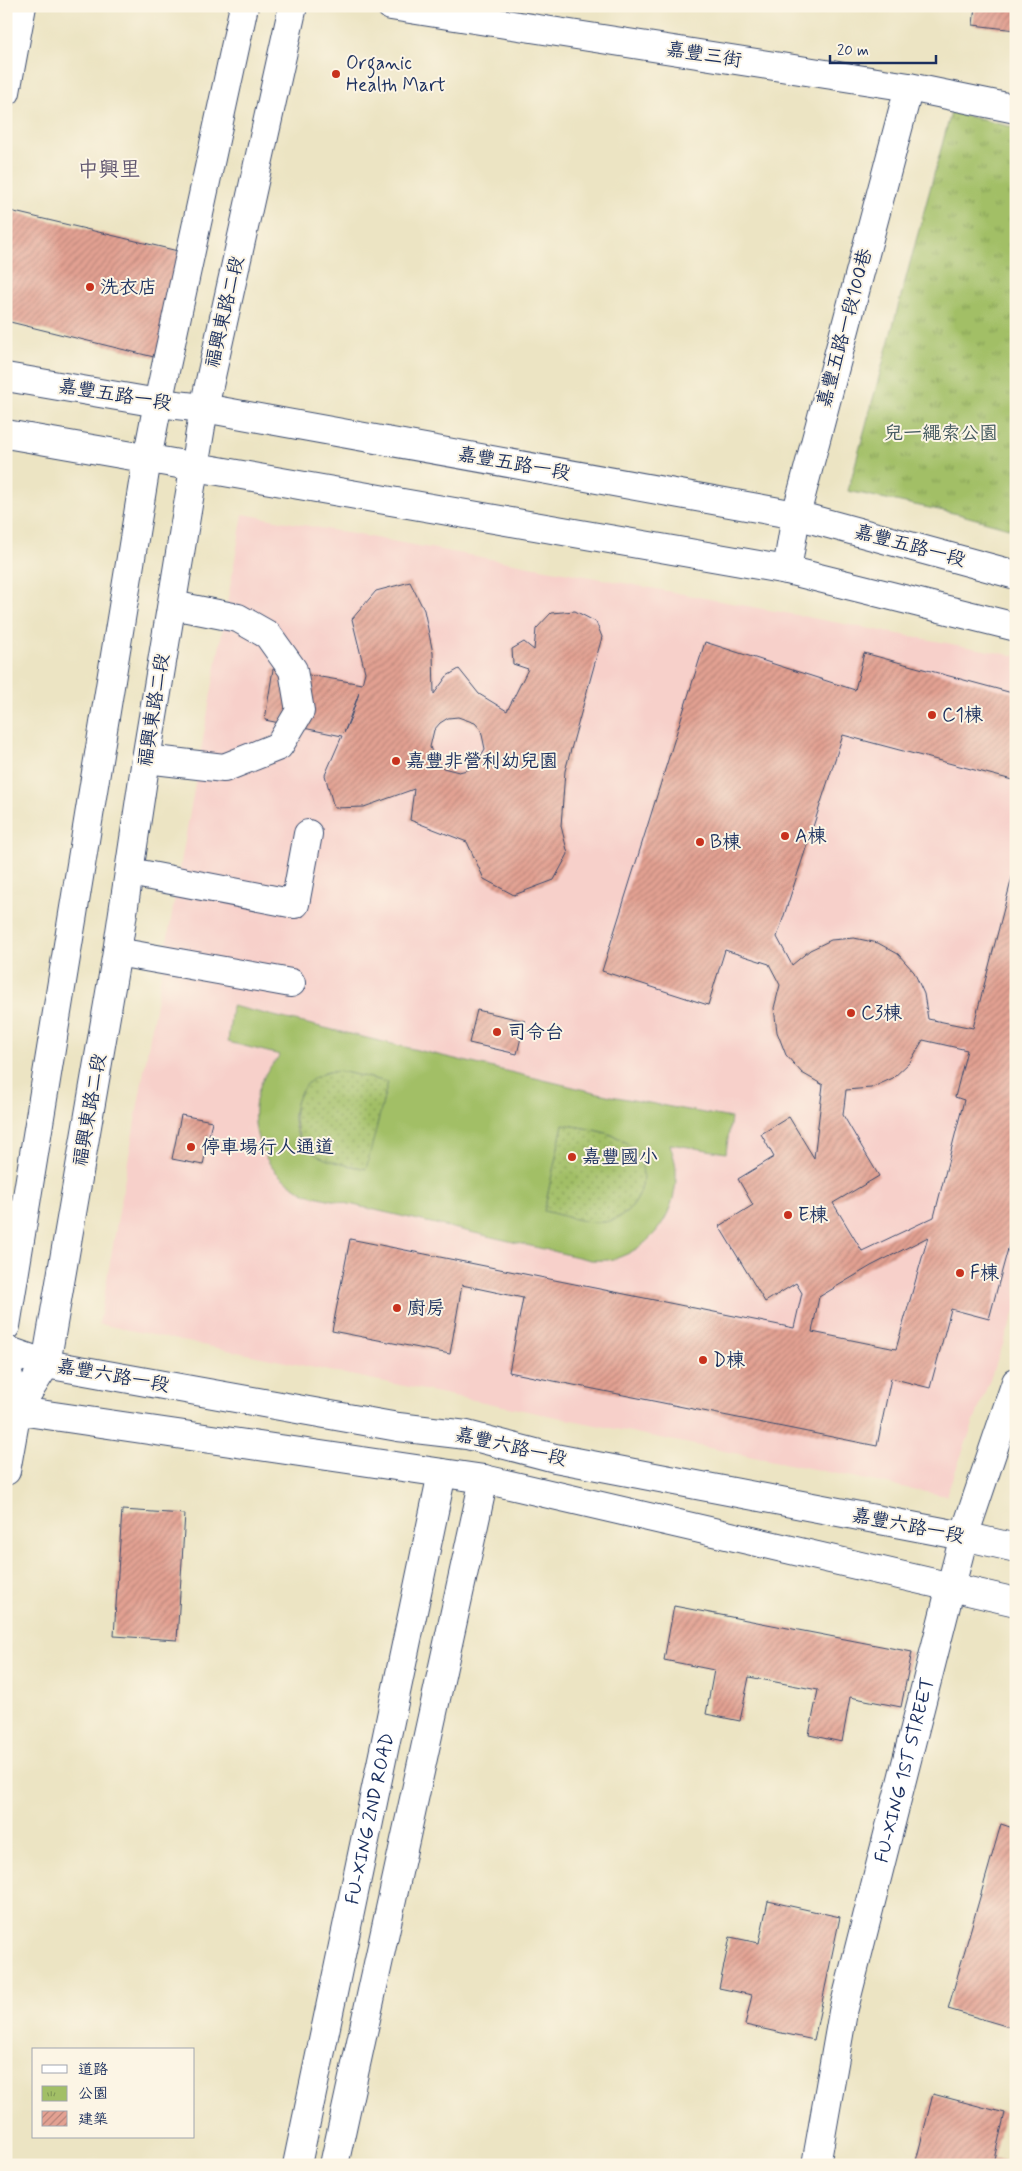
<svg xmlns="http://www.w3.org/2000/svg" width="1022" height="2171" viewBox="0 0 1022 2171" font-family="Mynerve,'LXGW WenKai TC',sans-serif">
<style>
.built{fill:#f7d0ca}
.grass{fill:url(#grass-dots);stroke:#5e7762}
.park{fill:url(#park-tufts);stroke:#5e7762}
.pitch{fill:#a2bf66;stroke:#5e7762;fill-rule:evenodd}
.building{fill:url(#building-hatch);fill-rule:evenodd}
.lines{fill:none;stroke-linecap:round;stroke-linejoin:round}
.minor-casing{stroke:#3a4a6d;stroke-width:30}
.minor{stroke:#fff;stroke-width:28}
.poi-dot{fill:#c8321e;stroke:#fcf5e5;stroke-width:2}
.labels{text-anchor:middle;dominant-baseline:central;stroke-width:4;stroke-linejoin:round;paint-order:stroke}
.street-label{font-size:19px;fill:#1b2f5e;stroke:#fcf5e5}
.poi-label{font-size:19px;fill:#1b2f5e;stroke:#fcf5e5;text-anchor:start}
.park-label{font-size:19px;fill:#445a60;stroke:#fcf5e5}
.quarter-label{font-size:21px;fill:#615770;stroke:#fcf5e5}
</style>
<defs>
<pattern id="grass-dots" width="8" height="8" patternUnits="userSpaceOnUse" patternTransform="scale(1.25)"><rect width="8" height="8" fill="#a2bf66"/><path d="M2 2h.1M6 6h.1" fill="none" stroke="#839c57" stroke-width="1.8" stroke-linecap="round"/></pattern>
<pattern id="park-tufts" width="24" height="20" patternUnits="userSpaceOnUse" patternTransform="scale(1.25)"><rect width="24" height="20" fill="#a2bf66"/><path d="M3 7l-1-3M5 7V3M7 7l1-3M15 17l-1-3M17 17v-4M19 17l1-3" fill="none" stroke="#839c57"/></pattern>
<pattern id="building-hatch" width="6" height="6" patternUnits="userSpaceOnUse" patternTransform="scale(1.25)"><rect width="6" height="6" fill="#e3a192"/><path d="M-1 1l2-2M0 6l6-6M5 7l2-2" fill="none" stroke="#b7847a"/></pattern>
</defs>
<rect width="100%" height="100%" fill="#fcf5e5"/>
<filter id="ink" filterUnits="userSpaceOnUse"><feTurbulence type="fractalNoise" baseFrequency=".02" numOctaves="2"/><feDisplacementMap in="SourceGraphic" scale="10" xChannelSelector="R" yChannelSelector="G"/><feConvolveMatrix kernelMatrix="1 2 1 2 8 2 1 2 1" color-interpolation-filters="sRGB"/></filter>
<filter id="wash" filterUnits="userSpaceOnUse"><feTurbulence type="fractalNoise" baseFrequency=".0096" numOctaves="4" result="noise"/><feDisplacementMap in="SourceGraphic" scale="20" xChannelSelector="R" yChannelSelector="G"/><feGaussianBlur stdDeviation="1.12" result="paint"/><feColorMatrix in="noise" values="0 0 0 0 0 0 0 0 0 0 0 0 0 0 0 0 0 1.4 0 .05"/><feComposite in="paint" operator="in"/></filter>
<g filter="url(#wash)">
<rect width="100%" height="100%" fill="#ece4c3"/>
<!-- built -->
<path class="built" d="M243,514l381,69 392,73v654l-70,186 -847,-172z"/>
<!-- grass -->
<path class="grass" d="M340,1071l48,11 -21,87c-16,-4 -39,-5 -53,-15 -28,-21 -26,-69 10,-81 5,-2 11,-1 16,-2z
M563,1124c19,4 50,7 65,20 29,24 13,74 -24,78 -20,2 -42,-7 -60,-11z"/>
<!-- park -->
<path class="park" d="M951,112l65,16v402l-58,-16 -110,-23z"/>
<!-- pitch -->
<path class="pitch" d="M232,1006l379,90 120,22 -5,35 -56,-9c2,8 6,18 6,26 2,41 -22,77 -62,89 -7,2 -16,1 -23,1l-285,-66c-10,-7 -23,-14 -31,-23 -22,-27 -27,-63 -11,-94 3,-8 11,-15 16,-22l-52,-13zM340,1071l48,11 -22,87c-19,-4 -46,-7 -61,-23 -21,-23 -11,-63 20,-73 4,-2 10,-1 15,-2zM563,1124c19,4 51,7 65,20 29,25 13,74 -24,78 -19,2 -42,-7 -60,-11z"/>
<g id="blocks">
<!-- building -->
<path class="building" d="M975,6h41v24l-43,-5z
M6,210l176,42 -24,106 -152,-37z
M410,582l14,28 9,43 1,41 13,-18 12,-7 20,25 28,17 21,-42 -15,-5 -1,-15 12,-7 10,8 2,-21 15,-16 24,-2 21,11 6,15 -37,134 -4,55 7,28 -14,26 -40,15 -30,-16 -17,-37 -57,-22 4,-31 -50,18 -30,1 -9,-33 17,-39 -77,-16 8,-51 89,15 3,-12 -13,-53 24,-28zM359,693l-8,24 -7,16zM458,717l17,6 6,7 4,19 -10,16 -8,5 -8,2 -16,-4 -7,-6 -6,-15 4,-17 6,-7 8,-5z
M705,642l150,48 9,-37 152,41v87l-173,-46 -66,202 15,28 18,-15 21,-10 23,-2 24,5 20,11 16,18 10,22 4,25 45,9 43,-166v357l-27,100 -38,-10 -21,79 -39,-10 -14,68 -368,-74 14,-74 -61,-13 -12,69 -118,-23 18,-92 444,89 8,-35 -6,-10 -31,19 -46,-76 34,-21 -15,-26 36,-22 -13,-23 28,-17 25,41 9,-73 -21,-12 -16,-18 -9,-23 -3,-24 6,-23 -11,-21 -44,-14 -17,55 -106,-34zM923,1040l44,10 -12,47 9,3 -30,117 -72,34 -29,-48 46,-27 -36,-61 3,-25 25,-2 22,-10 17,-16zM928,1237l-32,112 -84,-17 7,-35 52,-31z
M477,1010l48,11 -8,33 -48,-11z
M181,1115l31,6 -9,44 -31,-6z
M122,1510l63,4 -8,126 -63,-4z
M674,1606l238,46 -11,55 -51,-10 -8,45 -33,-7 9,-45 -69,-13 -9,44 -34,-7 8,-44 -50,-10z
M1001,1824l15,5v200l-68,-20z
M768,1901l72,16 -26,123 -69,-15 7,-30 -33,-7 11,-51 29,6z
M933,2094l72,19 -11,46 22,6h-101z"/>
</g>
</g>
<g filter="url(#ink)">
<use href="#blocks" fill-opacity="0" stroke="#3a4a6d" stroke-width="1"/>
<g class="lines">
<!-- minor casing -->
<g class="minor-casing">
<g id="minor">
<path d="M391,6l518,81 107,22"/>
<path d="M6,92l16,-86"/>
<path d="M6,377l152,26 46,5 592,107 220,60"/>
<path d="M6,434l781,136 229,57"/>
<path d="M787,570l9,-55 113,-428"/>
<path d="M146,759l78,9 55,-22 21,-35 -7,-41 -25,-35 -30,-17 -66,-13"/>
<path d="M130,872l165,32 13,-70"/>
<path d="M117,952l174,31"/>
<path d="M6,1326l141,-867 11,-56 86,-397"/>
<path d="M6,1350l40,14 352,63 69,8 88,23 409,78 52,12"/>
<path d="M6,1364l11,46 -11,61"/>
<path d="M6,1409l478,70 532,123"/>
<path d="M17,1410l29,-46 71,-412 29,-193 58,-351 89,-402"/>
<path id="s1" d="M297,2165l145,-692"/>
<path d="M334,2165l150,-686"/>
<path id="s2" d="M816,2165l27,-153 108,-426 13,-50 52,-154"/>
</g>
</g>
<!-- minor -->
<use href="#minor" class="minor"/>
</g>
</g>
<!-- markers -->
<g class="poi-dot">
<circle cx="336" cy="74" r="5"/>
<circle cx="90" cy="287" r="5"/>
<circle cx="932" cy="715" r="5"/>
<circle cx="396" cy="761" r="5"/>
<circle cx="785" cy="836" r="5"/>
<circle cx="700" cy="842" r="5"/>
<circle cx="851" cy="1013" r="5"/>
<circle cx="497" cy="1032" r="5"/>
<circle cx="191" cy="1147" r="5"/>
<circle cx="572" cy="1157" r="5"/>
<circle cx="788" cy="1215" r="5"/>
<circle cx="960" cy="1273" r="5"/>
<circle cx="397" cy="1308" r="5"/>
<circle cx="703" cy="1360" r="5"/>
</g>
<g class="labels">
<!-- street labels -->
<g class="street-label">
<text transform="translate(704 55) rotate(9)">嘉豐三街</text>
<text transform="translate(225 312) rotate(-77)">福興東路二段</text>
<text transform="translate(845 328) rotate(-75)">嘉豐五路一段100巷</text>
<text transform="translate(115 395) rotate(9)">嘉豐五路一段</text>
<text transform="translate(514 464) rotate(10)">嘉豐五路一段</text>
<text transform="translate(910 546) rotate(15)">嘉豐五路一段</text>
<text transform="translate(154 710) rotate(-81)">福興東路二段</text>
<text transform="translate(90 1110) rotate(-80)">福興東路二段</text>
<text transform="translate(113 1376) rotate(10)">嘉豐六路一段</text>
<text transform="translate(511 1447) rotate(13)">嘉豐六路一段</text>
<text transform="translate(908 1526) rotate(11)">嘉豐六路一段</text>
<text stroke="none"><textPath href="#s2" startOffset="405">FU-XING 1ST STREET</textPath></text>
<text stroke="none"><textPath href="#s1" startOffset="354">FU-XING 2ND ROAD</textPath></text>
</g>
<!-- poi labels -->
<g class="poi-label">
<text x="346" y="63">Organic<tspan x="346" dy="22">Health Mart</tspan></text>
<text x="100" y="287">洗衣店</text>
<text x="942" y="715">C1棟</text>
<text x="406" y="761">嘉豐非營利幼兒園</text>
<text x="795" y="836">A棟</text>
<text x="710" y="842">B棟</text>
<text x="861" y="1013">C3棟</text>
<text x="507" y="1032">司令台</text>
<text x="201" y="1147">停車場行人通道</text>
<text x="582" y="1157">嘉豐國小</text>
<text x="798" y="1215">E棟</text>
<text x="970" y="1273">F棟</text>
<text x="407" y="1308">廚房</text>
<text x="713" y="1360">D棟</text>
</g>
<!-- park labels -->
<g class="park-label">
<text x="941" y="433">兒一繩索公園</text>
</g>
<!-- quarter labels -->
<g class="quarter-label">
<text x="109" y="170">中興里</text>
</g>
</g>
<!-- margin -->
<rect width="1022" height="2171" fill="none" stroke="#fcf5e5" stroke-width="25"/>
<!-- legend -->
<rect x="32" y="2048" width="162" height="90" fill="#fcf5e5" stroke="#a2a6af"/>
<rect x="42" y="2065" width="25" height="8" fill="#ffffff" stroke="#a2a6af"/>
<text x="78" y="2074" font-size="15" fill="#1b2f5e">道路</text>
<rect x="42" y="2086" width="25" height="15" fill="url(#park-tufts)" stroke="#a2a6af"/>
<text x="78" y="2098" font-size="15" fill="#1b2f5e">公園</text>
<rect x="42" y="2111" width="25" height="15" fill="url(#building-hatch)" stroke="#a2a6af"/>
<text x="78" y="2124" font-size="15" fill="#1b2f5e">建築</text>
<!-- scale -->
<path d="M830 55v8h106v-8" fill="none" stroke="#1b2f5e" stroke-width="2.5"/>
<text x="837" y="55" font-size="15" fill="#1b2f5e" stroke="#fcf5e5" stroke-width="4" paint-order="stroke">20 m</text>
</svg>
